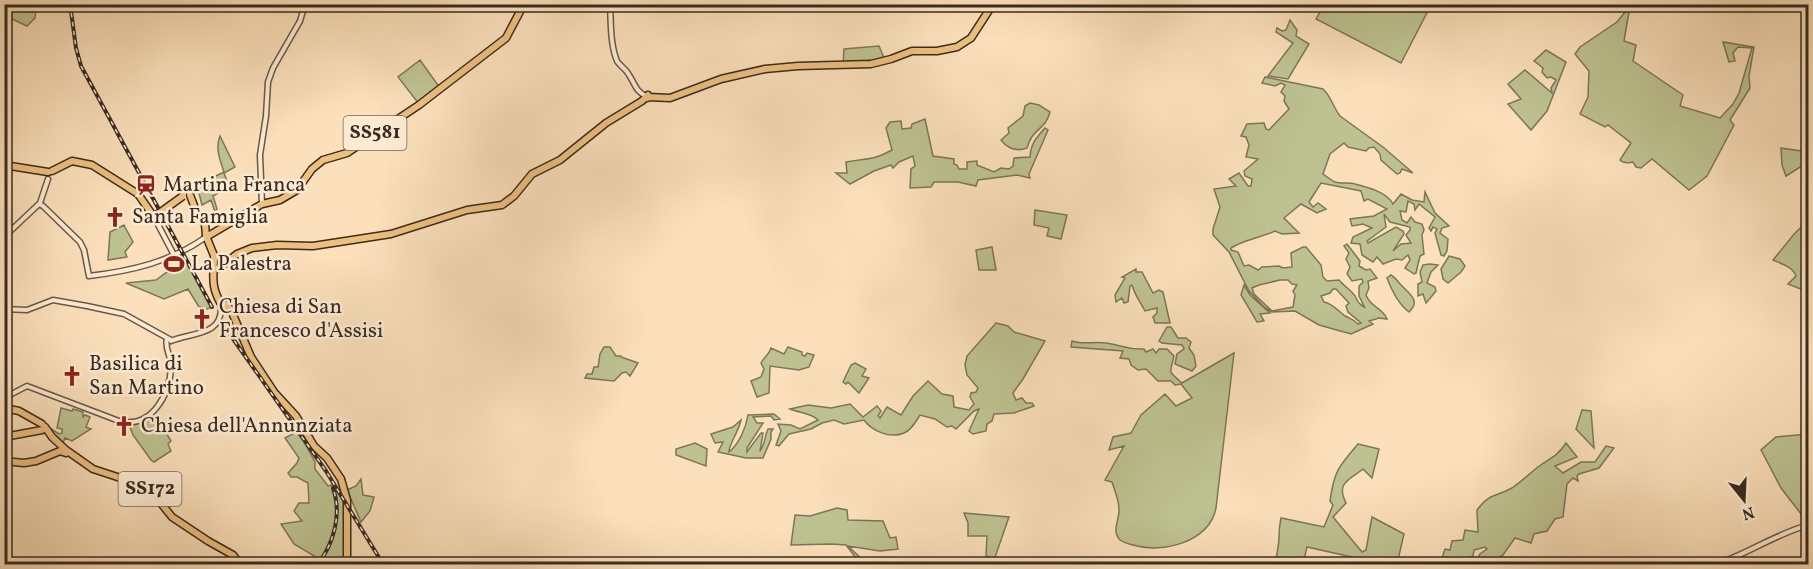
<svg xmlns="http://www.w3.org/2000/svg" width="1813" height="569" viewBox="0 0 1813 569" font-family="Vollkorn,serif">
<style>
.green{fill:#bec291;stroke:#7c765a;stroke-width:1.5;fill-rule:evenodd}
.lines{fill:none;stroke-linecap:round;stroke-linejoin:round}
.minor-casing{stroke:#6a5848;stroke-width:7}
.major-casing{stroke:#392b22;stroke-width:9}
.minor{stroke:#fcebd3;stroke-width:4}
.major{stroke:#eec07e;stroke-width:6}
.rail-casing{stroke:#392b22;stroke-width:4}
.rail{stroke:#fcebd3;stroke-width:1.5;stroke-dasharray:4.5;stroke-linecap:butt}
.major-bridge-casing{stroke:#392b22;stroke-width:9;stroke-linecap:butt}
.major-bridge{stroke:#eec07e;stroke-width:6}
.labels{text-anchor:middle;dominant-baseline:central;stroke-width:5;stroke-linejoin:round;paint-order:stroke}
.shield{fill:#fcebd3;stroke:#746557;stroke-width:1.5}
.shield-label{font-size:20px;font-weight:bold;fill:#392b22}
.poi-label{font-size:21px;fill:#392b22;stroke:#fcebd3;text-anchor:start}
</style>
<rect width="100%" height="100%" fill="#fbe0bb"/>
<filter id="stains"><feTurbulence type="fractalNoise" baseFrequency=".00333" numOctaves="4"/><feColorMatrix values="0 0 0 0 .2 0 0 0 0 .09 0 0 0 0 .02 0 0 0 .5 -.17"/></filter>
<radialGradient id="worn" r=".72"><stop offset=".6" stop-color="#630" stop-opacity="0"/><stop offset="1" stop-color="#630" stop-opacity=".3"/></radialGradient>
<!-- green -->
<path class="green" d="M4,5h11l11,7 10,-3 -1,9 -8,8 -15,-7 -7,-1z
M1324,5v-1l107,1 -30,58 -85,-44z
M1630,6l-6,35 12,4 -3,16 50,34 -3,11 40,12 13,-14 6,-11 13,-45 -14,-1 -5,6 2,8 -6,1 -6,-20 31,5 -5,29 1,12 -20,32 4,5 -27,51 -18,14 -37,-31 -11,9 -5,-1 -3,-5c-4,1 -9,2 -13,-2l11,-17 -23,-18 -3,2 -25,-13 8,-17 1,-26 -14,-17 5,-7 37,-25z
M1290,20l7,10 -1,6 13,8 -21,35 -20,-3 25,-33 -17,-11 1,-4 5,3 4,-1z
M879,46l6,14 -42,5 1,-16z
M1546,50l20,12 -19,49 -16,19 -23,-26 13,-5 -13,-15 17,-14 27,23 -1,-5 5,-8 -5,-3 -4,1 -5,-6 1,-4 -9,-7z
M420,60l20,28 -21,16 -21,-27z
M1265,77l58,12c8,7 10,18 17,27l43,31 30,26 -11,-4 -2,4 -3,1 -16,-14 -1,-6 -6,-7 -5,1 -3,3 -18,-4 -4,-4 -14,11 -7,20c4,3 8,6 12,8 7,2 14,0 20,2 12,3 32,8 38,20l8,-10 11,6 12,2 1,-10 10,21 14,13 -7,2 -2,5 8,6 -1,12 -3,5 -3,-1 -6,-22 2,-4 -4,-2 -2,4 -2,-3 6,-11 -16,-13 -4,6 -1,-6 -6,-3 -2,11 -6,-1 2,9 5,3 4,-6 4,5 7,2 2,6 -2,5 2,19 -4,2 -4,17 -2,1 -9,-6 5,-8 -2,-5 -6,5 -6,-1 -13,5 -6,-7 -4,5 -11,-7 -2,-11 -9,-1 2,-6 19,-9 -9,-4 -11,2 -2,-7 24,-3 13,-7 -19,-10 -4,2 -3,-10 -40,-8 -12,19 4,5 5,-4 8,6 -9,4 -16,-9 -17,14 15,15 -17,1 -7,-3c-15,7 -30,8 -44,17v2l7,2 6,14 5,-1 9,5 4,-3 17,-1 4,2 9,-1 -1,-14 12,-6h3l15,18 2,12 4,4 12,-1c5,6 12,10 16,16 4,7 2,6 10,12l-6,-12v-10l4,-4 -1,-3 -10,2 -5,-7 3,-7 -4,-8 3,-6 -5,-7 3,-2 13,17 -1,5 7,4 4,-1 7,9 -9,3 1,7 -3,7c4,12 17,13 21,24l-8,-1 -10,3 4,3 -22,10 -32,-9 -24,-14 -23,1 -8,-5 -15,-16 -20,-39 -16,-17v-6l7,-22 -6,-18 22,-3 -7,-7 10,-6 9,13h3l1,-7 -7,-3 -1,-5 14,-12 -12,-2 3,-12 -3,-8 -5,-1 6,-12 17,-1 2,6 3,1 20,-21 -5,-8 1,-5 -4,-4 4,-7 -4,-2 -6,3 -13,-3zM1384,214l6,8 20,5v3l-4,5 5,8 -10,1 -8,7 11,-17 -1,-3 -7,-4 -28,16 -1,-2 19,-14zM1280,280h8l4,4 5,1 -4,6 2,4 -2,12 -21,4 -18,-17 -2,-6 7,-3zM1333,289h3l13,14 -3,3 2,6 13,11 -3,1c-4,-5 -8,-5 -13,-8 -8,-6 -12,-12 -21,-14l-3,-6 9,-3z
M1030,103l9,2 11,7c-5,19 -18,16 -23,36 -11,4 -19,1 -26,-8l8,-7 -1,-5 15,-12 2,-10z
M925,119l8,37 21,3v5l3,1 2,4h8v-7l10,-1v4l17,7 7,-4 8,1 4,-3 1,-8 16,-1c1,-14 6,-19 15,-29l3,2 -19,44 1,4 -13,-3 -39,5 -2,6 -18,-4h-24l-3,5 -21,1 1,-19 4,-3 -2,-10 -14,6 -6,6 -2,-3 -17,6 -24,13 -14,-11h11l-1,-11c19,-4 27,-1 46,-12l-6,-22 4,-6 11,-1 1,8 9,-1 1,-4z
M220,136l15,31 -11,6 5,14 -16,9 4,13 -2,3 -4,-12 -9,5 -5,-20 27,-13c-4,-12 -9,-24 -4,-36z
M1781,148l27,4v10l-22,14 -4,-11z
M1035,210l32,5 -6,24 -14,-3 2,-8 -15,-3z
M1808,221v71l-20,-8 8,-8c-3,-9 -14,-12 -23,-16l22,-27z
M124,225l9,17 -8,10 2,5 -19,3 2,-28z
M992,247l4,23h-17l-3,-20z
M1449,256l11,3 5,7 -4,6 -13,11 -5,-4 -2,-10z
M185,259l27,48 -5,2 -8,-2 -11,-18 -24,10 -38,-16 30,-3 11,-8 15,-6z
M1430,264l8,1 -7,7 -4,11 8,4 1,4 -10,12 -3,-9 -5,2v-12l4,-2 -2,-10 3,-7z
M1136,269v3h6l11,21 6,-3 4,2 7,31h-15l-2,-6 4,-4v-5l-12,3c-5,-10 -10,-15 -13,-26l-2,1 -2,16 -4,1 -2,-5 -6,4 -1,-7 10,-17 -3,-1z
M1391,275c5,3 6,6 10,10 9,9 20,16 8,27 -11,-8 -17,-21 -22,-34z
M1244,285l6,10 20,18 -10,1 4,7 -7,1 -16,-27z
M996,323l12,3 6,6 31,9 -22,38 -10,14 3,7 6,-2 4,5h6l2,3 -20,7 -20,1 -2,7 -5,3 -1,7 -13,3 -4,-3 10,-22 -5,2 -18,18 -4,-3 -5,1 -12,-8 -15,-4c-4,6 -8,15 -16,18 -14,6 -32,-2 -40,-13l-20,4 -10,-4 -12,3 -11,6 -22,5 -10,12 -3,-1 5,-14 -3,-7 13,1 9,4 18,-9c-6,-7 -19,-7 -28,-11l18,-4 23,3 19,-4 13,13 14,-11 4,5 -3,5 2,2 7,-11 14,8 12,-19 15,-15 14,13 11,2 1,11 15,3 5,-6 -4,-7 1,-4 5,-1 2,-4 -11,-13 -2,-10 2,-9z
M1167,327h4l7,11h8l5,4 -2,6 5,7 2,11 -4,5 -17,-7 2,-10 7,-5 -2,-4 -20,-2 -3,-2z
M1072,341c11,4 22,0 34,2 16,2 21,7 38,6l2,3 7,-3 3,4 3,-4h8l7,7c-4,18 -7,14 8,27l52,-30 -18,155c-7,34 -53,46 -83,37 -4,-1 -9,-2 -13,-5 -9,-9 0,-21 -1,-31 0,-9 -4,-18 -7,-27l-7,-2 19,-34 -15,4 4,-13 18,-4 10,-18 24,-21 11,12 16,-8 -11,-14 -6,1 -4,-4h-13l-12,-12 -8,1 -7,-5 -2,-6 -9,-1 3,-7 -52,-4z
M604,347h6l6,9h5v1l17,6 -8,13 -4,-4 -4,1 -8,8 -29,-3 2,-4h5l2,-7h4l2,-13z
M788,347l14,5v3l3,1 2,-3 7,2 -5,12 -10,3 -29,-4 -1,27 -12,4 -6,-16 10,-4 3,-8 -3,-6c3,-6 8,-8 10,-15l13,6z
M855,363l11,6 -4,7 7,2 -10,15 -11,-11 -2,2 -3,-2 8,-17z
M61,408l11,3 1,-2 10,3v5l2,-2 5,2 -4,10 5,2 -19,12 -7,-3 -3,7 -14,-18 11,7 3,-1v-4l-5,-1z
M1582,410l9,1 3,37 -18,-19z
M774,414l6,5 -6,1 -3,-4 -18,1 4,6h6l-16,25v4l14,-19h2l-3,18c6,-8 4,-14 8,-22h5l-2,3v7l-8,19h-17l-28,-6 5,-10 -8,1 -4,-9 22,-7 8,-7c-2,11 -13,26 -12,32 10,-8 17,-24 19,-37z
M156,416l15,25 -3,3 3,7 -17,11 -3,-2 -18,-25 -4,-11z
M298,431l17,31v7l13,17 4,-1 -1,-5 14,23v61h-22l-2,-2 11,-20 3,-11 -15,30 -4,-4 -22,-13 -13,-20 21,-3 -8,-10 5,-8h10l-1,-20 -11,-6h-6l-3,-4 9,-10 2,-5 -14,-20z
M1808,434v89l-27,-35 -20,-38 15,-13z
M695,443l12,6 -1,17 -30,-11v-6z
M1566,443l11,14 -22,9 8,7 18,-11h14l11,-16 8,2 -15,20 -20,6 -2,2 1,5 -5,-3 -6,6 -4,33 -8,2 -8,12 -13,3 -3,9 -16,-5 -12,17 -14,9h-15l6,-10 7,-5 -2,-2 -11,3 -1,6 -9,5h-6l-3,3h-15l5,-15 5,1 2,-9 11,-1 2,-10 13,2 -1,-22c14,-18 17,-12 35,-22 9,-6 17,-14 26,-21 12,-9 19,-10 28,-24z
M1358,444l21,5 -7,29 -9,-9c-15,12 -27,14 -17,34l-13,14 29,35 4,-2 6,-33 32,17 -7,30h-14l-76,-17 -4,17h-27c0,-9 3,-19 3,-26 0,-8 0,-11 2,-20l43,9 9,-22 -3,-4c4,-30 9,-35 28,-57z
M361,479l2,16 11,2 -4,14 -9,11 -14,-32 9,-4z
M837,508l10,2 1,10 35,1 7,17 6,-1 2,12 -18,2 -32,-5 19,18h-9l1,-2 -13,-17 -15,-1 -40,1 4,-30 15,1z
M964,513l45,4 -16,46 -7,-8 1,-19h-19v-13z"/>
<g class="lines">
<!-- minor casing -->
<g class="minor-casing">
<path id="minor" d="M610,4c1,18 0,40 7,57 3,5 9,8 12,14 6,9 7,17 17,21
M39,204l4,2 37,36 4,8 5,26c42,-5 82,-14 117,-39
M262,204l-2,-49 6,-39 2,-34 5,-14 27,-47 5,-17
M154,217l20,38
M4,237l36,-34 8,-24
M4,309l23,1 26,-10 34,6 37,8 47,26
M171,341c20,-9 52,-4 50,-36
M4,387l6,8
M4,398l23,-12 92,35c33,8 51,-27 52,-54 1,-10 -7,-18 -4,-28
M1717,564c32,-11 59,-30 91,-39"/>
</g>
<!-- major casing -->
<g class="major-casing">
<path id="major" d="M648,97l22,1 51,-19 44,-10 33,-3 73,-2 20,-5 21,-8h25l20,-4 14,-9 22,-34
M4,165l44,7
M52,171l20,-10 20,4 46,29 16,23 4,-3
M190,195l6,16 9,13 1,12 9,22
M208,236l54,-32 18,-4 17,-10 15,-21 11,-9 24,-7 72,-48 87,-67 18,-34
M214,257c0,19 -4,28 7,47l6,1 4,5 20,47 23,35 22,24 18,30 13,12 14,21 6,21v64
M219,268l18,-14 15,-6 25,-3 36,1 78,-12 76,-24 35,-5 12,-9 18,-22 28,-14 46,-37 36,-22 6,-6 -1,3
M4,408l15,3 23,13
M45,427l7,10 14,13 27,19 55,18 24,30 36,24 25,14 7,9
M4,437l38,-7
M4,461l20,2 12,-2 24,-10 6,2"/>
</g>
<!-- minor -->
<use href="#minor" class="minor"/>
<!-- major -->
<use href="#major" class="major"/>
<!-- rail casing -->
<g class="rail-casing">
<path id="rail" d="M70,4l6,44 5,18 131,241
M224,326l102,145 57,93
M318,564c16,-21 24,-50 15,-76"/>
</g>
<!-- rail -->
<use href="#rail" class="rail"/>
<!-- major-bridge casing -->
<g class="major-bridge-casing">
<path id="major-bridge" d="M158,214l25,-18"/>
</g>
<!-- major-bridge -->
<use href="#major-bridge" class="major-bridge"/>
</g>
<!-- icons -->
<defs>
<g id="station-bare" transform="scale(1.62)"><path d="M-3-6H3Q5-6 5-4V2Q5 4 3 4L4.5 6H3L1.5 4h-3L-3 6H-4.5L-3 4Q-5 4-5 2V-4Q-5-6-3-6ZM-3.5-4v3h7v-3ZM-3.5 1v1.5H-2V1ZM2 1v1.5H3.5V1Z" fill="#8f2418" stroke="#fcebd3" stroke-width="2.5" paint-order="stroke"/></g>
<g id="church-bare" transform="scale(1.62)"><path d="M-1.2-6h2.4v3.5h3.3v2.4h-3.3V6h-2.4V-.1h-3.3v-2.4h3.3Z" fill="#8f2418" stroke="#fcebd3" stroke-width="2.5" paint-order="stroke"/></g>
<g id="stadium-bare" transform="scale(1.62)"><path d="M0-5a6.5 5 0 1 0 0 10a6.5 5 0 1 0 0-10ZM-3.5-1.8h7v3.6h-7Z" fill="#8f2418" stroke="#fcebd3" stroke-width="2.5" paint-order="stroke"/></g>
</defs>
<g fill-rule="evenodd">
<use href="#station-bare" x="146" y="185"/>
<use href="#church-bare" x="115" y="217"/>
<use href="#stadium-bare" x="174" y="264"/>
<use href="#church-bare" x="202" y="319"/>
<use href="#church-bare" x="72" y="376"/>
<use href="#church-bare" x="124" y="426"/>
</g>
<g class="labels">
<!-- shield labels -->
<g class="shield">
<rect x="343.5" y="116" width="63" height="34" rx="4.5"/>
<rect x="118.5" y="472" width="63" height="34" rx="4.5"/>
</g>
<g class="shield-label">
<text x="375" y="133">SS581</text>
<text x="150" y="489">SS172</text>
</g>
<!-- poi labels -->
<g class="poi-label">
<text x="163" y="185">Martina Franca</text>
<text x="132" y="217">Santa Famiglia</text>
<text x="191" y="264">La Palestra</text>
<text x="219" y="307">Chiesa di San<tspan x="219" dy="24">Francesco d'Assisi</tspan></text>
<text x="89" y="364">Basilica di<tspan x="89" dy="24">San Martino</tspan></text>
<text x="141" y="426">Chiesa dell'Annunziata</text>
</g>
</g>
<!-- margin -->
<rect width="1813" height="569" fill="none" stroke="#fbe0bb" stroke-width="24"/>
<rect x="6" y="6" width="1801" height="557" fill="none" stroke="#392b22" stroke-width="3"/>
<rect x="12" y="12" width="1789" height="545" fill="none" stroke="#392b22" stroke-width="1.5"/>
<!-- north arrow -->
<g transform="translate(1744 500) rotate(162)" stroke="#fcebd3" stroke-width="4.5" paint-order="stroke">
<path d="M0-4.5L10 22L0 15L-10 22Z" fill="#392b22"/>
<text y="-9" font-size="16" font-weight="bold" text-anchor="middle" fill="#392b22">N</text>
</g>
<rect width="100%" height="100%" filter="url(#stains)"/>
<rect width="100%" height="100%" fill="url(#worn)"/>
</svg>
